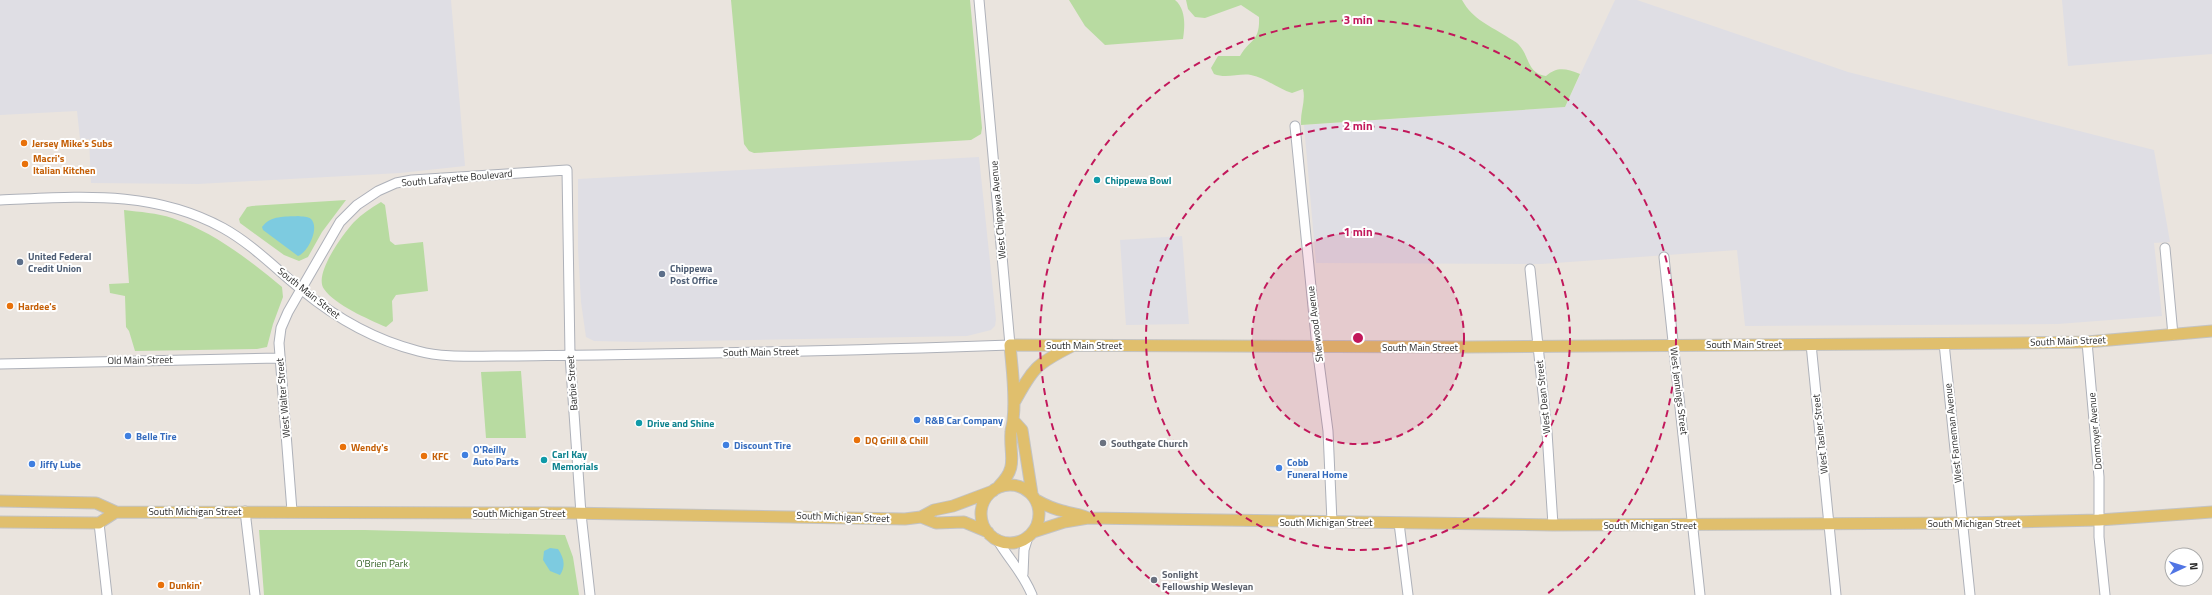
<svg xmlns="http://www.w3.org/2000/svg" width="2212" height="595" viewBox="0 0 2212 595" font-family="'Titillium Web',sans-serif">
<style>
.industrial{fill:#dfdee4}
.green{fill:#b8dba1}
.water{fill:#7dcbe0}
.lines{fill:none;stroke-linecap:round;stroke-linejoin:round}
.minor-casing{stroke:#aeb1b9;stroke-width:11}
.major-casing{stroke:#c3c3c3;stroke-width:13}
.minor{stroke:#fff;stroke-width:9}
.major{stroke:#e0bf6d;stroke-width:11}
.ring{fill:none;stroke:#c2185b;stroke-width:2;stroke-dasharray:7 5}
.food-dot{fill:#e8710a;stroke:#fff;stroke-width:1.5}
.culture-dot{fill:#0f9aa8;stroke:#fff;stroke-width:1.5}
.service-dot{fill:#5c6f8a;stroke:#fff;stroke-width:1.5}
.shop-dot{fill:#3f7fe0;stroke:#fff;stroke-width:1.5}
.worship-dot{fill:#6b7280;stroke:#fff;stroke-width:1.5}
.labels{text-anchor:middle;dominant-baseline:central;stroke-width:4;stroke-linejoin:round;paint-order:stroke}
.food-label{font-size:10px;font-weight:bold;fill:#c56008;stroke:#fff;text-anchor:start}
.street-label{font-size:10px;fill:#2a2a2a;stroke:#fff}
.culture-label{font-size:10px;font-weight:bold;fill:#0d838f;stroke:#fff;text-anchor:start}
.service-label{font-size:10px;font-weight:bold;fill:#4e5e75;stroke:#fff;text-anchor:start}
.shop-label{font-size:10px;font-weight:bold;fill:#366cbe;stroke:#fff;text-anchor:start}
.worship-label{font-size:10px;font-weight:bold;fill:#5b616d;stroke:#fff;text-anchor:start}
.park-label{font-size:10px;fill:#325f23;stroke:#fff}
.centre{fill:#c2185b;stroke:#fff;stroke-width:2}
.ring-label{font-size:12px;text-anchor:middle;font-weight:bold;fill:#c2185b;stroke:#fff;stroke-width:4;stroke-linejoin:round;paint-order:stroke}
</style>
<rect width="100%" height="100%" fill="#eae4de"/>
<!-- industrial -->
<path class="industrial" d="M0,0h451l14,166 -65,7 -202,11 -107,-1 -2,-44h-9l-3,-28 -77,4z
M1615,0h22l211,72 306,78 16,92 -16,1 8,73 -104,8 -313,2 -8,-76 -196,14 -225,-1 -12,-138 261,-18z
M2062,0h150v54l-144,12z
M979,157l17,162 -1,7 -4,4 -24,6 -325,6 -48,-1 -8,-4 -5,-35 -3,-53v-70z
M1182,236l7,88 -63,1 -6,-85z"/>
<!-- green -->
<path class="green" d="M731,0h239l12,128 -1,6 -10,6 -217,13 -5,-2 -5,-7z
M1069,0h106c11,9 10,26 8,39l-78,6 -20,-19z
M1186,0h276c11,20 29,26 47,38 3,2 8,4 10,7 11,12 8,28 27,31 12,-10 20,-7 34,-2l-15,33 -264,18c-1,-13 5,-24 2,-36l-11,4c-14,-4 -26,-15 -41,-18 -12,-2 -25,4 -37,-1l-3,-6 7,-12h22c11,-18 20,-14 19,-39l-18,-12 -36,13 -10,-1 -7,-8z
M346,200l-24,32 -14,25 -9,4 -15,-6 -44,-32 -1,-4 8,-12 5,-1z
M381,202l4,3 5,36 5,4 28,-3 5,49 -32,4 -4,6 1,20 -7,6c-18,-8 -51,-22 -62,-38 -11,-15 20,-56 30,-67 8,-8 17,-14 27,-20z
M124,210c16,2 33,3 48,8 42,14 76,41 110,69l1,10 -10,27 -6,23 -10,2 -122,2 -6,-20 -3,-4 -1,-31 -15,-3 -1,-9 20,-1z
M521,371l5,67h-40l-5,-66z
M259,530h106l200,5 8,22 6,38h-315z"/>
<!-- water -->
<path class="water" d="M298,216c4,1 10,0 13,3 9,9 -3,33 -13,37l-35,-26 -1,-3c9,-12 23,-10 36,-11z
M550,548l8,1c6,9 8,17 2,26l-10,-4 -7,-11 1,-9z"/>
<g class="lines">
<!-- minor casing -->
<g class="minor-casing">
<path id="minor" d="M1295,126l22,221 11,84 4,91
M0,200c77,-3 152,-11 223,28 29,16 53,41 79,62 34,28 73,50 116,61 25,7 53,5 79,5 33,0 67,-1 100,-1 138,-2 276,-5 413,-10l-31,-345
M2165,248l8,87
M1664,257l36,338
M1530,269l17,163 6,93
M2087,342l12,135v60l6,58
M1944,343l26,252
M1811,344l25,251
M0,364l279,-6
M245,511l10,84
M292,511l-13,-168 2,-15 7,-16 52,-90 17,-17 21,-14 18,-8 16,-3 155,-10 3,185 11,159 9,81
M99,523l8,72
M1399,523l9,72
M997,539c12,21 26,33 35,56
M1023,574l1,-24 4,-13"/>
</g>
<!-- major casing -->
<g class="major-casing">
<path id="major" d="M1014,403c19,-35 22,-39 58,-57
M1013,420l9,10 10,64
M981 514a29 29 0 1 1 58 0a29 29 0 1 1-58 0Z
M999,486c20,-20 10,-30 12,-54 0,-4 2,-8 2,-12 3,-24 -1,-51 -3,-75l457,2 545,-4 75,-1 125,-11
M1036,500c9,5 18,9 27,11 10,3 17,3 25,7
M0,501l96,2 20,9 450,1 339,6 16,-2 13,-7 19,-4 40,-15
M921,517l15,6 28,-1 24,10
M0,522l99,1 17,-11
M1033,532l31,-10 24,-4 465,7 410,-2 136,-3 113,-8"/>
</g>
<!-- minor -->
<use href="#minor" class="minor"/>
<!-- major -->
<use href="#major" class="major"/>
</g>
<!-- distance rings -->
<circle cx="1358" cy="338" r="106" fill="#c2185b" fill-opacity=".12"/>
<g class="ring">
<circle cx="1358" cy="338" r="106"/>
<circle cx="1358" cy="338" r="212"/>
<path d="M1169 594A318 318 0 1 1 1547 594"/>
</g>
<!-- markers -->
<g class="food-dot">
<circle cx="24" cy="143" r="4"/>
<circle cx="25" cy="164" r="4"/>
<circle cx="10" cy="306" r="4"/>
<circle cx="857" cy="440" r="4"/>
<circle cx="343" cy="447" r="4"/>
<circle cx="424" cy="456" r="4"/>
<circle cx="161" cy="585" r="4"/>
</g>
<g class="culture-dot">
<circle cx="1097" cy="180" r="4"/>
<circle cx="639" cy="423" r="4"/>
<circle cx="544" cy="460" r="4"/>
</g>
<g class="service-dot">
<circle cx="20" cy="262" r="4"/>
<circle cx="662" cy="274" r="4"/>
</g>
<g class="shop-dot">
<circle cx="917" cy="420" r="4"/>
<circle cx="128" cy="436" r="4"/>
<circle cx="726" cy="445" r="4"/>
<circle cx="465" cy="455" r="4"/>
<circle cx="32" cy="464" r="4"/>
<circle cx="1279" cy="468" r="4"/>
</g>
<g class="worship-dot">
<circle cx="1103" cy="443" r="4"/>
<circle cx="1154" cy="580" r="4"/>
</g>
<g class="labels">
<!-- food labels -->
<g class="food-label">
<text x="32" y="143">Jersey Mike's Subs</text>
<text x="33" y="158">Macri's<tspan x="33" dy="12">Italian Kitchen</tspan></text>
<text x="18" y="306">Hardee's</text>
<text x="865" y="440">DQ Grill &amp; Chill</text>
<text x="351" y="447">Wendy's</text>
<text x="432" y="456">KFC</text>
<text x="169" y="585">Dunkin'</text>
</g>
<!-- street labels -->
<g class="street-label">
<text transform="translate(457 178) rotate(-5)">South Lafayette Boulevard</text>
<text transform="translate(998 210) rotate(-95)">West Chippewa Avenue</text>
<text transform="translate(309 293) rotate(38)">South Main Street</text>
<text transform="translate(1315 324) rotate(-97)">Sherwood Avenue</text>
<text transform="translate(2068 341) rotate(-2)">South Main Street</text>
<text x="1744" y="344">South Main Street</text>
<text x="1084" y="345">South Main Street</text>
<text x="1420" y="347">South Main Street</text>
<text transform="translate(761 352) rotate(-1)">South Main Street</text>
<text transform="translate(140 360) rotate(-1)">Old Main Street</text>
<text transform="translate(572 383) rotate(-94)">Barbie Street</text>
<text transform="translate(1679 391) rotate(83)">West Jennings Street</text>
<text transform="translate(1543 397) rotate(-96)">West Dean Street</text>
<text transform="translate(283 398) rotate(-95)">West Walter Street</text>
<text transform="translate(2095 431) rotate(-95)">Donmoyer Avenue</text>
<text transform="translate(1953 433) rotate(-96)">West Farneman Avenue</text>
<text transform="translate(1820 434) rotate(-96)">West Tasher Street</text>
<text x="195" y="511">South Michigan Street</text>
<text x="519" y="513">South Michigan Street</text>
<text transform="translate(843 517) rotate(2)">South Michigan Street</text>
<text x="1326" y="522">South Michigan Street</text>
<text x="1974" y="523">South Michigan Street</text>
<text x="1650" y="525">South Michigan Street</text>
</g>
<!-- culture labels -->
<g class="culture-label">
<text x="1105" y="180">Chippewa Bowl</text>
<text x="647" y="423">Drive and Shine</text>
<text x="552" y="454">Carl Kay<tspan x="552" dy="12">Memorials</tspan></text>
</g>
<!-- service labels -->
<g class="service-label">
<text x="28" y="256">United Federal<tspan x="28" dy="12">Credit Union</tspan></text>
<text x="670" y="268">Chippewa<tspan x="670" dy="12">Post Office</tspan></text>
</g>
<!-- shop labels -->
<g class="shop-label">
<text x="925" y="420">R&amp;B Car Company</text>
<text x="136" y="436">Belle Tire</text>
<text x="734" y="445">Discount Tire</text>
<text x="473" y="449">O'Reilly<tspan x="473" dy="12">Auto Parts</tspan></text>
<text x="1287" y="462">Cobb<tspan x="1287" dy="12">Funeral Home</tspan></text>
<text x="40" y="464">Jiffy Lube</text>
</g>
<!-- worship labels -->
<g class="worship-label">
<text x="1111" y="443">Southgate Church</text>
<text x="1162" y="574">Sonlight<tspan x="1162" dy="12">Fellowship Wesleyan</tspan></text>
</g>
<!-- park labels -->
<g class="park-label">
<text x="382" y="563">O'Brien Park</text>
</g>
</g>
<circle cx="1358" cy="338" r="6" class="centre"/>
<g class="ring-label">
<text x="1358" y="24">3 min</text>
<text x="1358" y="130">2 min</text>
<text x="1358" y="236">1 min</text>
</g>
<!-- north arrow -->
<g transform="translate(2184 567) rotate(86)"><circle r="19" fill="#ffffff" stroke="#aaaaaa"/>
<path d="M0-3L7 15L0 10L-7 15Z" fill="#5175e4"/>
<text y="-6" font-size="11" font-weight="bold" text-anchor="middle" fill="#2a2a2a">N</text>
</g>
</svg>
